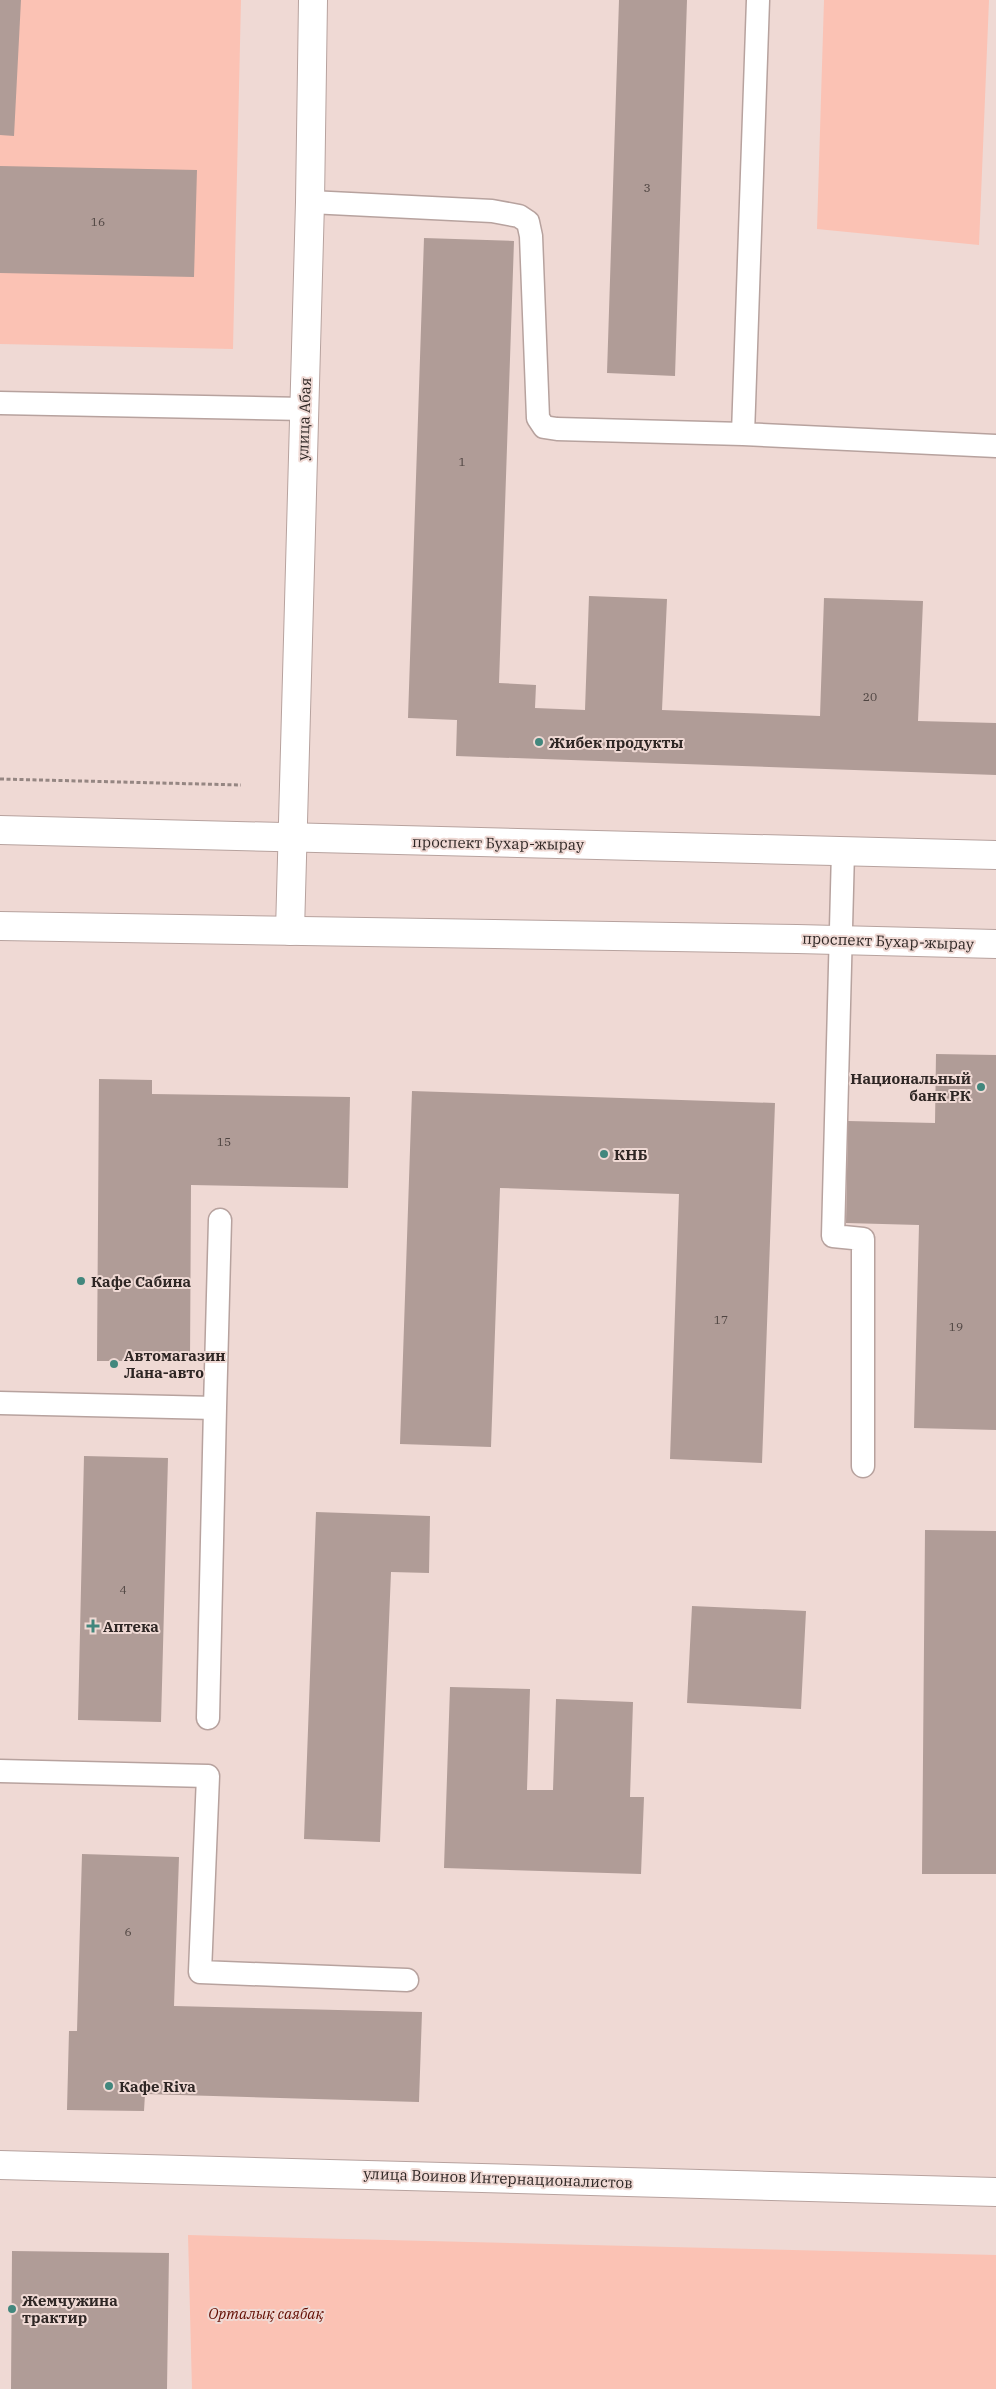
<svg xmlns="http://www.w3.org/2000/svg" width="996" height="2389" viewBox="0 0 996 2389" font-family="'IBM Plex Serif',serif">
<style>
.green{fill:#fbc2b4}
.building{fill:#b09c97}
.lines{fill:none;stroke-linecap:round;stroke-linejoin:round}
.service-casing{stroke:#b7a29e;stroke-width:25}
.secondary-casing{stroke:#b7a29e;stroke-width:30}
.primary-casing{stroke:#b7a29e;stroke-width:30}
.path{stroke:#958682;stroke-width:3;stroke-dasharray:4 2.5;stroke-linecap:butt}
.service{stroke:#fff;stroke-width:22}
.secondary{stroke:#fff;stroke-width:28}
.primary{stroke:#fff;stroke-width:28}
.poi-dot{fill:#42877d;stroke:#efd9d4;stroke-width:2}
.labels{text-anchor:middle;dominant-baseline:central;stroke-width:4;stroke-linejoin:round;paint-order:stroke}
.number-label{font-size:12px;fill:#4e4441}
.street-label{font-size:15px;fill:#2e2624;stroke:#efd9d4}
.poi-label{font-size:15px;font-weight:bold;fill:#2e2624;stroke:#efd9d4;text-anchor:start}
.park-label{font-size:15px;font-style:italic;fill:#610c00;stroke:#efd9d4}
</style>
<rect width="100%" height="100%" fill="#efd9d4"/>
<!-- green -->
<path class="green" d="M0,0h241l-8,349 -233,-5z
M824,0h165l-10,245 -162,-16z
M188,2235l808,20v134h-804z"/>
<!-- building -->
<path class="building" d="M0,0h21l-7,136 -14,-1z
M619,0h68l-12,376 -68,-3z
M0,166l197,4 -3,107 -194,-4z
M424,238l90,3 -15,442 37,2 -1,23 50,2 4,-114 78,3 -5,111 158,6 4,-118 99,3 -5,120 78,2v52l-540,-19 1,-36 -49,-2z
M936,1054l60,1v375l-82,-2 5,-203 -73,-2 2,-102 87,2z
M99,1079l53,1v14l198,3 -2,91 -157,-3 -1,176h-93z
M412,1091l363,12 -13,360 -92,-4 9,-265 -179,-6 -9,259 -91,-3z
M84,1456l84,2 -7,264 -83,-2z
M316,1512l114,4 -1,57 -38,-1 -11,270 -76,-3z
M925,1530l71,1v343h-74z
M692,1606l114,5 -5,98 -114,-6z
M450,1687l80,2 -3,101h26l3,-91 77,3 -3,95h14l-3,77 -197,-6z
M82,1854l97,3 -5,149 248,6 -3,90 -274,-8 -1,17 -77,-1 2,-79h8z
M12,2251l157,2 -2,136h-156z"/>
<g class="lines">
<!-- service casing -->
<g class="service-casing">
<path id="service" d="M758,0l-15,434 253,12
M310,202l182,9 27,5 9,6 3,14 7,182 6,9 13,2 186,5
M0,403l304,6
M843,851l-10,385 30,3v227
M0,1403l215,5 5,-188
M208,1718l7,-310
M0,1771l208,5 -8,196 207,8"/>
</g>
<!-- secondary casing -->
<g class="secondary-casing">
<path id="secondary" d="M290,931l20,-729 3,-202
M0,2165l996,27"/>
</g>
<!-- primary casing -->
<g class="primary-casing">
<path id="primary" d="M0,830l996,25
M0,926l797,13 199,5"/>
</g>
<!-- path -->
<path class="path" d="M0,779l241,6"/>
<!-- service -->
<use href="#service" class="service"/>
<!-- secondary -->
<use href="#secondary" class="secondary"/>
<!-- primary -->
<use href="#primary" class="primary"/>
</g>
<!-- markers -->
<g class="poi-dot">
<circle cx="539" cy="742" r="5"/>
<circle cx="981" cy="1087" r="5"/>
<circle cx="604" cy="1154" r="5"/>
<circle cx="81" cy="1281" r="5"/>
<circle cx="114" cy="1364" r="5"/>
<path d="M90.5 1618.5h5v5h5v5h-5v5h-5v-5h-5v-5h5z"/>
<circle cx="109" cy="2086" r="5"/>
<circle cx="12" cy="2309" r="5"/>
</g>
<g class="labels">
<!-- number labels -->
<g class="number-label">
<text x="647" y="187">3</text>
<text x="98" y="221">16</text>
<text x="462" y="461">1</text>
<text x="870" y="696">20</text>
<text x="224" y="1141">15</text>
<text x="721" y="1319">17</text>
<text x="956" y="1326">19</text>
<text x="123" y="1589">4</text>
<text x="128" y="1931">6</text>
</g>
<!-- street labels -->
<g class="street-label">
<text transform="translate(304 419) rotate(-88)">улица Абая</text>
<text transform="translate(498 843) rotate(1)">проспект Бухар-жырау</text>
<text transform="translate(888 941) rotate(2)">проспект Бухар-жырау</text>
<text transform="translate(498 2178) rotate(2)">улица Воинов Интернационалистов</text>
</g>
<!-- poi labels -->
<g class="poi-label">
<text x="549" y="742">Жибек продукты</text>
<text x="971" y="1078" text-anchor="end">Национальный<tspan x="971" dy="17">банк РК</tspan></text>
<text x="614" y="1154">КНБ</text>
<text x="91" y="1281">Кафе Сабина</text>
<text x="124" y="1355">Автомагазин<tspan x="124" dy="17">Лана-авто</tspan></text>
<text x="103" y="1626">Аптека</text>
<text x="119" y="2086">Кафе Riva</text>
<text x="22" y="2300">Жемчужина<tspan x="22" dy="17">трактир</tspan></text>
</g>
<!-- park labels -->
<g class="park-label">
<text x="266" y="2313">Орталық саябақ</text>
</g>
</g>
</svg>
